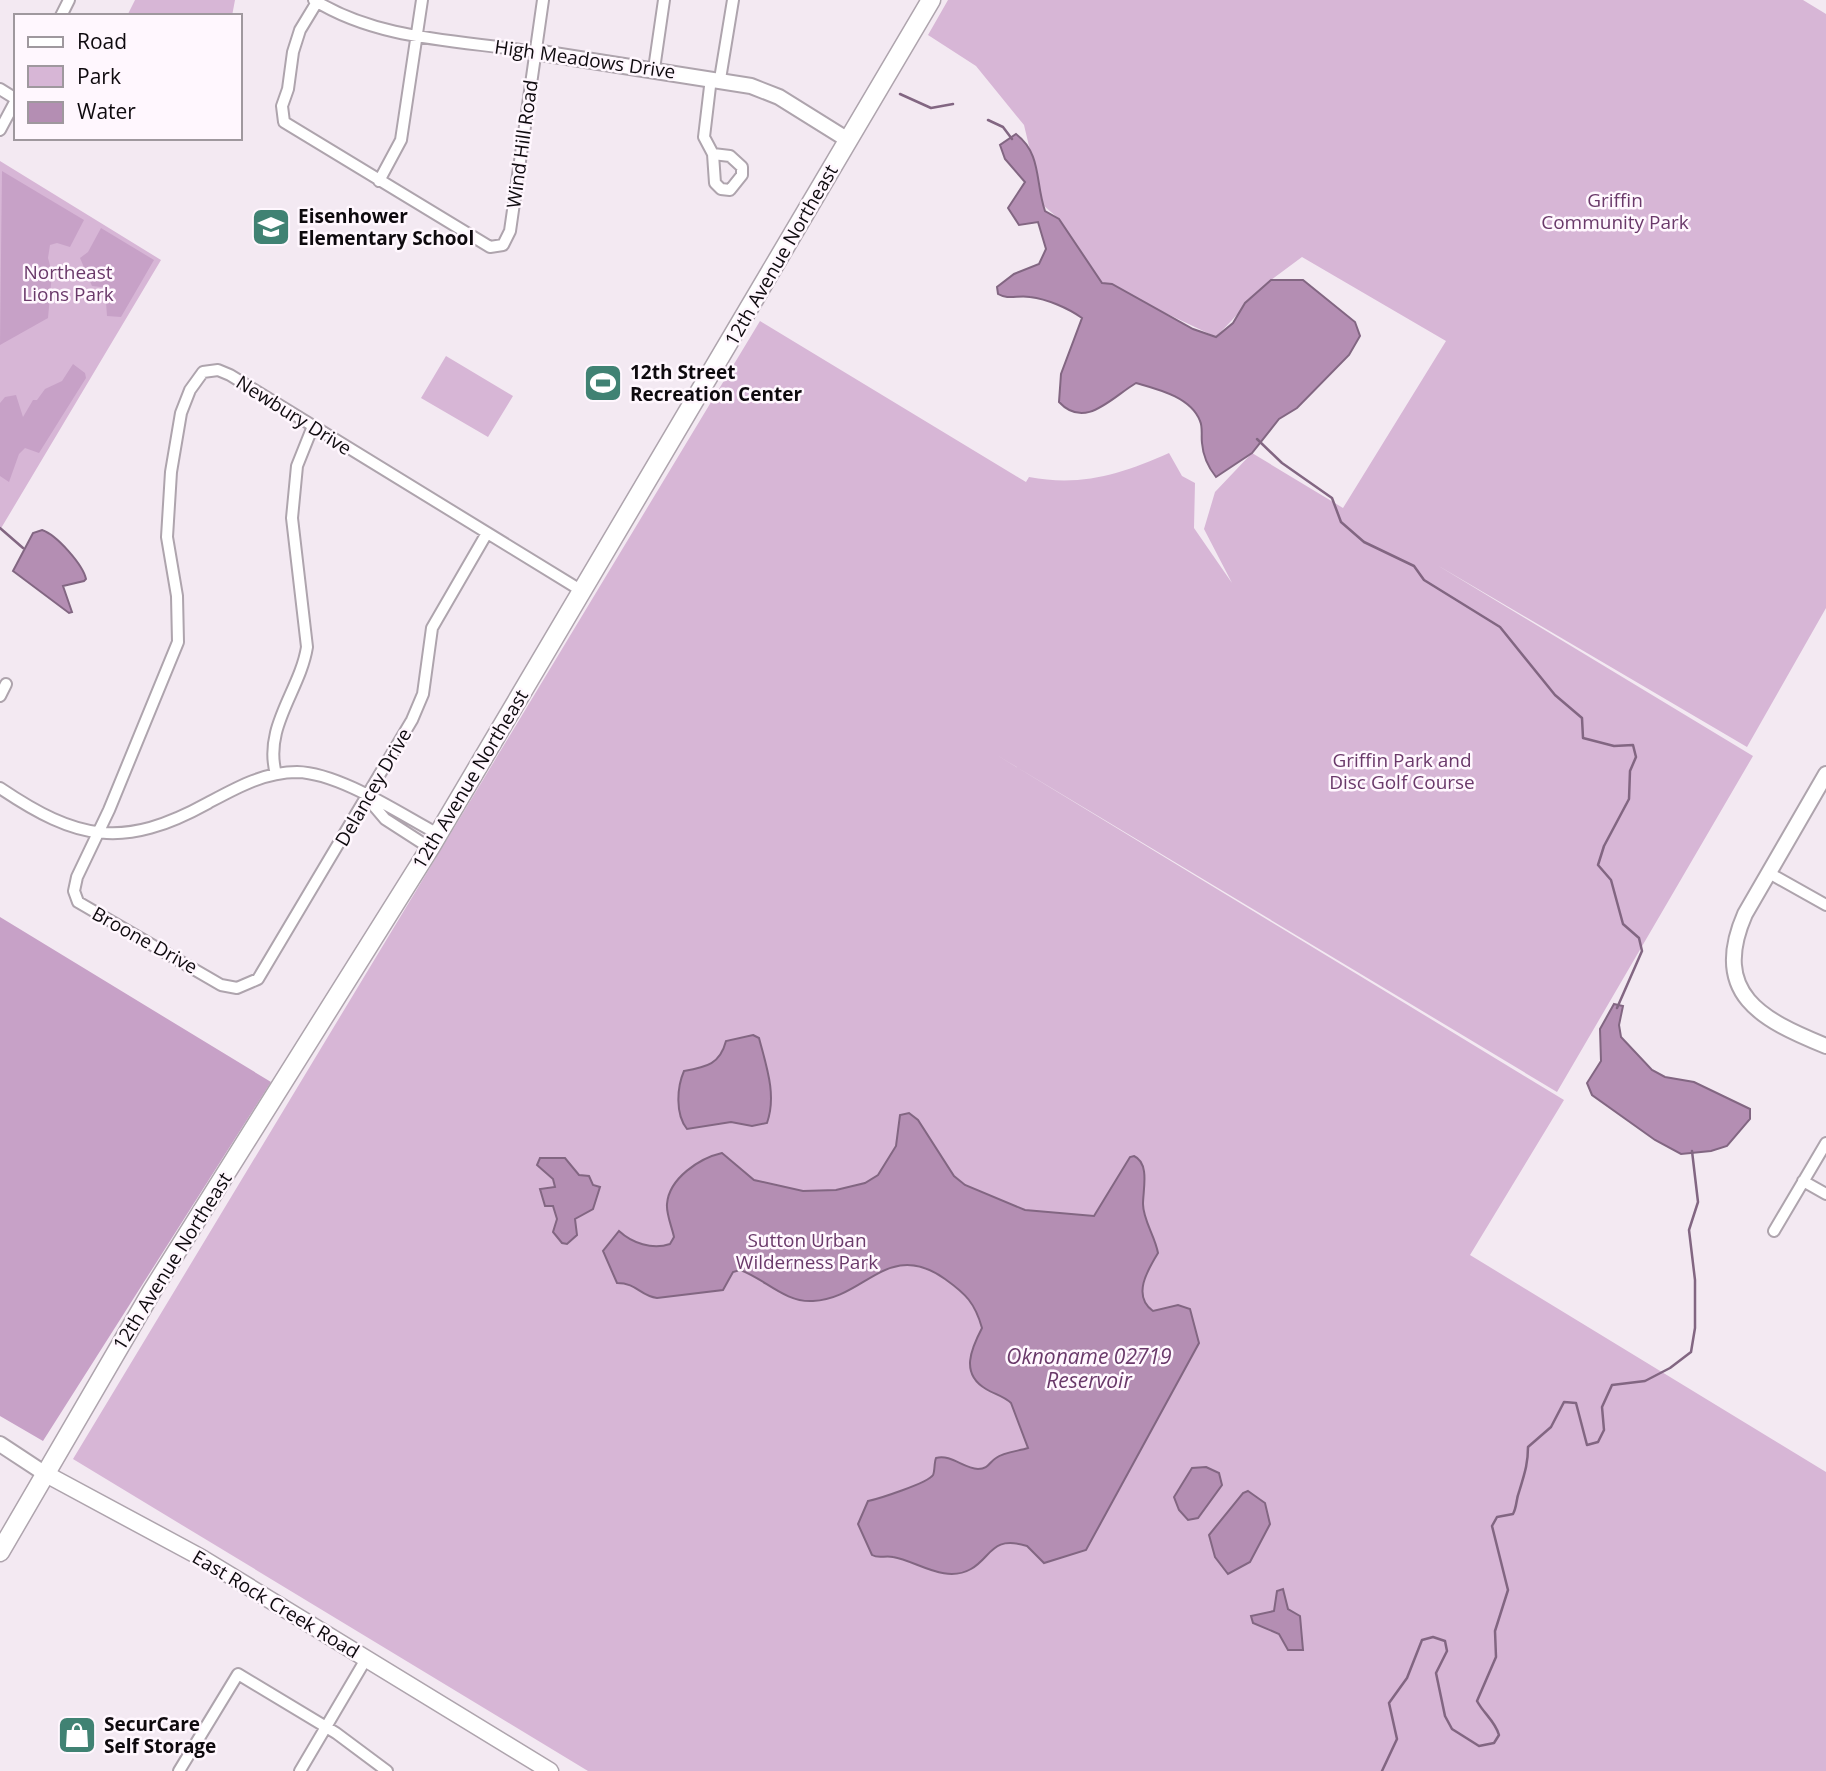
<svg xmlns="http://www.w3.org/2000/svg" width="1826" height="1771" viewBox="0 0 1826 1771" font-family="'Open Sans',sans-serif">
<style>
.green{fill:#d7b6d6}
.forest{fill:#c7a1c7}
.water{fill:#b48eb3;stroke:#826682;stroke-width:2}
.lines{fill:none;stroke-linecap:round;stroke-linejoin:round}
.stream{stroke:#826682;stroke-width:2.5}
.minor-casing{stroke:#aea4ad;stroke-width:14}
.tertiary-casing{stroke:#aea4ad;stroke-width:18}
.secondary-casing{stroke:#aea4ad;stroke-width:19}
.primary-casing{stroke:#aea4ad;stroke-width:21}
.minor{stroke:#fff;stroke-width:10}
.tertiary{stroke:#fff;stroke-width:14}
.secondary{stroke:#fff;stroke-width:16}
.primary{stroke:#fff;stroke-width:18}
.labels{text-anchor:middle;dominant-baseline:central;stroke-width:5;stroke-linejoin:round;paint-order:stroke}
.street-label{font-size:19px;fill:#0e0a0e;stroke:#fff7fe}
.park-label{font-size:19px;fill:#6a396a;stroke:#fff7fe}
.poi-label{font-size:19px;font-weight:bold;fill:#0e0a0e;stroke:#fff7fe;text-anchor:start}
.water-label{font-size:21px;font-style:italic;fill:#693869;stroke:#fff7fe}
</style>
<rect width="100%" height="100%" fill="#f3e9f2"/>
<!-- green -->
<path class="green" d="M135,0h100l-3,16h-105z
M948,0h855l23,14v594l-79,139 -310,-182 316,191 -196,336 -562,-338 569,346 -94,155 356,217v299h-1238l-515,-312 687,-1138 266,161 3,-5c52,10 93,-3 140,-24l13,23 13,7 -1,45 38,55 -28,-54 11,-37 37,-39 91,55 103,-167 -144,-84 -35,26 -51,54 -114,-54 -43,-64 -16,-14 -19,-80 -48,-59 -48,-31z
M0,161l161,99 -161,270z
M446,356l67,40 -25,41 -67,-39z"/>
<!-- forest -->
<path class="forest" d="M2,171l82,49 -14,27 -13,-4 -7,2 -2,13 4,15 -4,45 -48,27z
M101,228l53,32 -33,57 -14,-1 -1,-14 4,-14 -18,-2 -12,-28 8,-6z
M73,364l12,9 1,5 -47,75 -14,-5 -6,6 -10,28 -9,-6v-73l5,-6 11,-2 7,22 10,-17h4l8,-11 17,-8z
M0,917l271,165 -228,359 -43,-25z"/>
<!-- water -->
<path class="water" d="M1016,134c26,20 19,48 29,77l14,8 43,64 10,1 81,45 23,8 17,-14 12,-20 26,-23h32l52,42 5,14 -11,19 -52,53 -18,11 -27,34 -36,24c-8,-10 -13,-21 -14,-34 -1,-7 1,-16 -2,-22 -9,-24 -43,-32 -64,-38 -25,15 -51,47 -77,19l2,-28 21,-56c-14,-10 -35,-19 -52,-21 -12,-2 -22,3 -32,-3l-1,-7 17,-13 25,-10 7,-15 -8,-27 -19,3 -11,-17 17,-26 -20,-23 -5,-14z
M42,530c15,5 41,35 44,49l-2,2 -21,5 9,26 -3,1 -56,-42 20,-38z
M1614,1004l9,2 -4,19 2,12 31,33 13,7 29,5 56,27v10l-23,27 -16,5 -30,3 -26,-14 -63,-45 -5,-12 14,-22 -1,-32z
M753,1035l6,3c7,27 18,57 8,85l-15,3 -21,-4 -44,7c-12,-15 -10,-42 -3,-58 23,-4 36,-7 42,-30z
M909,1113l9,7 36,56 11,9 60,25 69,6 36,-59 4,-1c16,7 9,34 9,48 0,16 12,32 15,49 -11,18 -26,43 -5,58l25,-6 12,4 9,34 -113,207 -42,13 -17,-17c-36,-11 -35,11 -56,23 -26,15 -54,-8 -78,-12 -8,-2 -14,2 -21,-2l-14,-31 10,-23c10,-2 60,-18 65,-26 2,-4 1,-12 3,-17 15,-4 27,10 42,11 11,0 11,-7 18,-11 8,-6 23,-7 32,-10l-17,-45c-7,-7 -17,-9 -25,-14 -26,-15 -15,-40 -4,-61 -7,-25 -16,-34 -37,-49 -57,-41 -80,20 -132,22 -28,2 -49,-23 -73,-31l-7,2 -10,18 -66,8c-17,-2 -20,-15 -40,-15l-14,-32 16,-20c13,12 33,19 51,13l4,-7c-2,-10 -8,-23 -7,-33 2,-26 33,-46 55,-51l32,27 49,11 33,-1 29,-7 13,-8 18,-29 4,-31z
M540,1158h25l14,17 10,1 4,9 7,2 -7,22 -18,10 2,16 -10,9 -5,-1 -9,-11 4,-13 -4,-13h-8l-5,-17 15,-2 -2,-8 -16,-14z
M1206,1467l13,6 3,12 -24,33 -10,2 -9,-10 -5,-13 18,-29z
M1248,1491l17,12 5,21 -20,38 -22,12 -13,-17 -6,-22 34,-42z
M1283,1589l5,20 12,7 3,34h-15l-9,-16 -26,-11 -2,-7 23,-5 3,-20z"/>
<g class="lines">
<!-- stream -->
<path class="stream" d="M900,94l31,14 22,-4
M988,120l15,7 9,12
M1257,439l25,24 50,35 9,24 23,20 50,24 10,14 76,47 55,68 27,23 1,20 31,8 19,-1 3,12 -6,14 -1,28 -25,47 -6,19 13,15 12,44 16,14 3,13 -25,57
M0,528l23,20
M1382,1771l15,-32 -8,-36 18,-25 15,-38 11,-3 12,4 2,10 -11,22 9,43 7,13 27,17 15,-3 5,-8c-4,-14 -15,-21 -22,-34l19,-44 -1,-26 13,-41 -16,-64 5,-9 16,-3c4,-7 3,-15 6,-22 5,-17 9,-27 9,-45l23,-20 13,-25 12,1 11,42 11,-3 6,-12 -2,-23 10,-22 33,-4 25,-13 21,-16 4,-24v-48l-6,-50 9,-28 -6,-51"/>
<!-- minor casing -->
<g class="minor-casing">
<path id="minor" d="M314,0c66,41 146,40 221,52
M317,2l-17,28 -7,22 -5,37 -6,17 2,16 206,125 13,-2 7,-14 33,-231
M61,16l8,-16
M654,69l10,-69
M711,78l-7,59 9,17 2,29 6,6 9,1 12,-15v-8l-12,-11 -17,-2
M720,79l13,-79
M0,89l16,10
M0,130l16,-30
M379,181l22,-41 21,-140
M487,533l-55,95 -9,66 -11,26 -154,259 -21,9 -16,-3 -143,-83 -4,-11 3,-14 32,-67 69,-168 -1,-46 -10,-59 4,-65 10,-59 9,-23 13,-18 15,-2 12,5 352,216
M0,696l6,-12
M276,774c-13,-47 24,-83 31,-127l-15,-129 5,-52 16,-40
M0,788c77,52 123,62 208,15 28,-15 56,-31 89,-31 43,1 103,42 141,62
M368,799l17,20 45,29
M1769,873l57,32
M1803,1181l23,13
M1774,1231l52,-88
M179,1771l59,-97 98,59 51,38
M300,1771l66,-112"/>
</g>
<!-- tertiary casing -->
<g class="tertiary-casing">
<path id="tertiary" d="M535,52l216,34 28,11 69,43
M1826,774l-81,140c-35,80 17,106 81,132
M0,1444l44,29"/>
</g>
<!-- secondary casing -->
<g class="secondary-casing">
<path id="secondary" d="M44,1473l156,84 350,214"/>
</g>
<!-- primary casing -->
<g class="primary-casing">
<path id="primary" d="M0,1552l152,-261 278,-443 501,-848"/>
</g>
<!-- minor -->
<use href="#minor" class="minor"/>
<!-- tertiary -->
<use href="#tertiary" class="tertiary"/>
<!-- secondary -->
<use href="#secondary" class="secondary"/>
<!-- primary -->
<use href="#primary" class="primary"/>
</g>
<!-- icons -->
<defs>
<g id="school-square" transform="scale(2.0125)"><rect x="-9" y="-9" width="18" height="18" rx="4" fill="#408273" stroke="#fff7fe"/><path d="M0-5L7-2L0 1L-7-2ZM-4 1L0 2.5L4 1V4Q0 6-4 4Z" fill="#fff"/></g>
<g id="stadium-square" transform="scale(2.0125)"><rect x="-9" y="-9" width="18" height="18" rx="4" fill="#408273" stroke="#fff7fe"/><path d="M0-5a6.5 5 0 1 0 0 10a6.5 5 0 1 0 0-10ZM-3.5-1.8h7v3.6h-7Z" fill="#fff"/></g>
<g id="shop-square" transform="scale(2.0125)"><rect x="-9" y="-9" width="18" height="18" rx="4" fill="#408273" stroke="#fff7fe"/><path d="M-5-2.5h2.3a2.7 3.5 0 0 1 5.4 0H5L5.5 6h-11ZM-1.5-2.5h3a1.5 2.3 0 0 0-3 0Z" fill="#fff"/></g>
</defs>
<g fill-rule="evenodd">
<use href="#school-square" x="271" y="227"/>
<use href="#stadium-square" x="603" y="383"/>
<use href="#shop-square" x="77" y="1735"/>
</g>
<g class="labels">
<!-- street labels -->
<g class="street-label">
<text transform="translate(585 59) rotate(8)">High Meadows Drive</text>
<text transform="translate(522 144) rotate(-82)">Wind Hill Road</text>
<text transform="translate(781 255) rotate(-60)">12th Avenue Northeast</text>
<text transform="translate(294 415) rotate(32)">Newbury Drive</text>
<text transform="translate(470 779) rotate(-59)">12th Avenue Northeast</text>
<text transform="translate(373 787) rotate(-60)">Delancey Drive</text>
<text transform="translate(145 940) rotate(29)">Broone Drive</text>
<text transform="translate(172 1261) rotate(-58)">12th Avenue Northeast</text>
<text transform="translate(276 1604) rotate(31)">East Rock Creek Road</text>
</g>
<!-- park labels -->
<g class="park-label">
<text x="1615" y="200">Griffin<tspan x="1615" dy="22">Community Park</tspan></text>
<text x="68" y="272">Northeast<tspan x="68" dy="22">Lions Park</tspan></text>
<text x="1402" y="760">Griffin Park and<tspan x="1402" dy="22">Disc Golf Course</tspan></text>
<text x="807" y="1240">Sutton Urban<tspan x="807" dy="22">Wilderness Park</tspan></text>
</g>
<!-- poi labels -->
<g class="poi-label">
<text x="298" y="216">Eisenhower<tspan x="298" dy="22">Elementary School</tspan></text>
<text x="630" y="372">12th Street<tspan x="630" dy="22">Recreation Center</tspan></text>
<text x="104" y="1724">SecurCare<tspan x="104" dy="22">Self Storage</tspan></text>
</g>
<!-- water labels -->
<g class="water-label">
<text x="1089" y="1356">Oknoname 02719<tspan x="1089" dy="24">Reservoir</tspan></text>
</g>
</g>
<!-- legend -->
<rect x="14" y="14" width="228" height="126" fill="#fff7fe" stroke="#9f989e" stroke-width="2"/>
<rect x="28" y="37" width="35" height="10" fill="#ffffff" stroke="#9f989e" stroke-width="2"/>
<text x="77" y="49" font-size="21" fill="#0e0a0e">Road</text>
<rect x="28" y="66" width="35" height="21" fill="#d7b6d6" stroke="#9f989e" stroke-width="2"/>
<text x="77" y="84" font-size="21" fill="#0e0a0e">Park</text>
<rect x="28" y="102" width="35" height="21" fill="#b48eb3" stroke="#9f989e" stroke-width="2"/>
<text x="77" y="119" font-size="21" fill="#0e0a0e">Water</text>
</svg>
